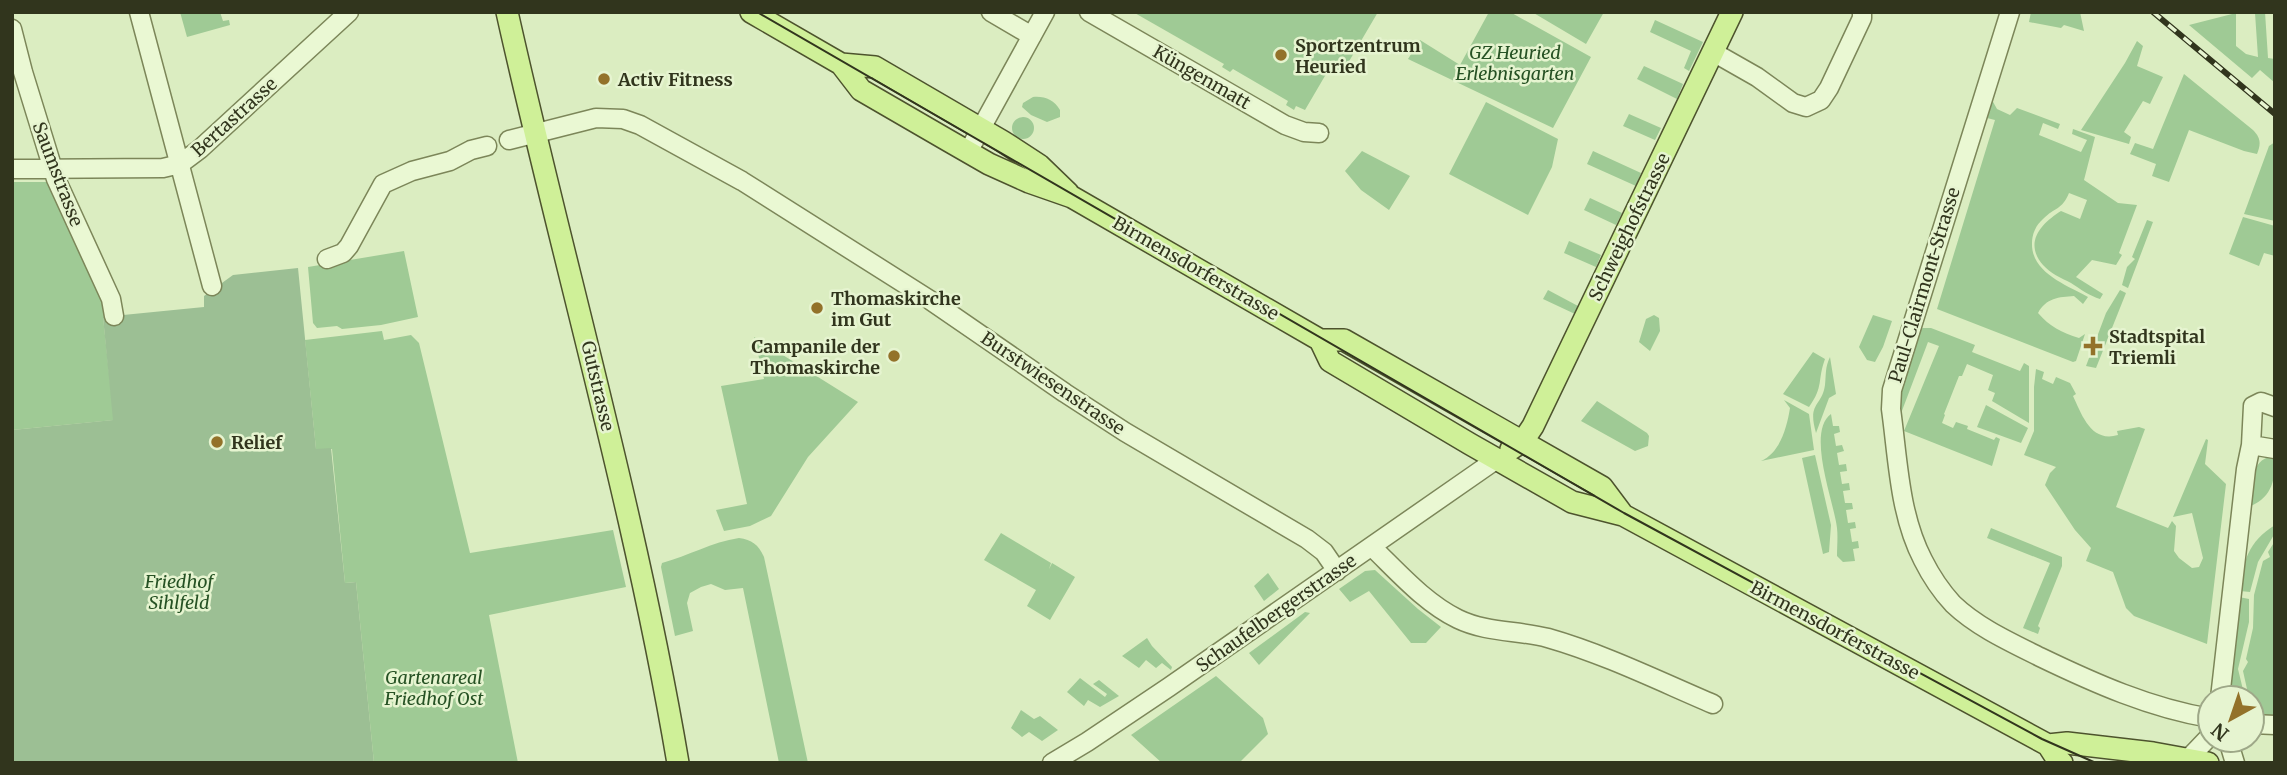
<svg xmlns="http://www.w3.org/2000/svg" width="2287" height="775" viewBox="0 0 2287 775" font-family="Merriweather,serif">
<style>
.green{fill:#9fca95}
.cemetery{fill:#9cbf94}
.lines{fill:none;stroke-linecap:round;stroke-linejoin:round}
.minor-casing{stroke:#7c8659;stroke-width:21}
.major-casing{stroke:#4d532d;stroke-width:24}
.minor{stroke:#eaf8d3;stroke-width:18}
.major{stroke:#cff098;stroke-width:21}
.tram{stroke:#31351d;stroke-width:2}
.rail-casing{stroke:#31351d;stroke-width:6}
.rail{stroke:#e6f4d0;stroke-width:3.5;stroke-dasharray:10;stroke-linecap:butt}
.poi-dot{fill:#93722a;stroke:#e6f4d0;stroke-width:2.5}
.labels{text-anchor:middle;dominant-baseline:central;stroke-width:5;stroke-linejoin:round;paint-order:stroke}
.poi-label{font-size:18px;font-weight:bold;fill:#31351d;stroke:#e6f4d0;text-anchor:start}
.park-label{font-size:18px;font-style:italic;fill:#265224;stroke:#e6f4d0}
.street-label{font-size:18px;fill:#31351d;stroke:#e6f4d0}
</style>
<rect width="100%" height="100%" fill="#dbedc1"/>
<!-- green -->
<path class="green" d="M180,12h40l3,9 6,-1 1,5 -43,12z
M1133,12h245l-37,63 -12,-6 -24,41 -9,-4 -2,4 -8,-5 2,-4 -55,-32 -3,3 -8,-5 2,-3z
M1489,12h21l81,45 -38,71 -145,-69 12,-19 40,25z
M1532,12h72l-18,32z
M2031,12h49l4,19 -20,-6 -3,3 -32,-6z
M2265,12l3,46 7,1v24l-15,-13 -8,8 -63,-53 47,-12v33l10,8 12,3 -3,-44z
M1655,20l48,22 -14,29 -5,-3 7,-17 -41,-19z
M2137,41l6,5 -6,20 26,11 -13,27 -7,-3 -19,31 7,5 -2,7 -48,-14 44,-67z
M1644,66l39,18 -6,15 -40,-20z
M2184,74l69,56c8,8 8,14 4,24l-13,-3 -55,-21 -20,52 -17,-6 4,-12 -26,-10 5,-11 18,6z
M1033,97c12,-1 21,3 27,13v7l-13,5 -16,-7 -9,-8 1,-4z
M1992,100l5,9 13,6 7,-7 43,16 -2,5 -15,-6 -4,12 42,17 6,-12 -15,-6 1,-5 22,8 -11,43 34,23 19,2 -18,48 3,2 -6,10 -24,-5 -16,17 27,17 -3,5c-10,-3 -20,-10 -29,-16 -10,-5 -21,-10 -28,-18 -20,-23 -1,-42 18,-54l19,8 7,-19 -18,-7c-7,17 -14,14 -26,26 -7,6 -11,15 -11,24 -1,30 35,42 56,54l-5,7 -9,-8c-15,1 -28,2 -36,17 11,13 24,20 41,25l6,-4 -9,27 -3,1 -136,-53 58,-189 -8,-2z
M1486,102l72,37 -6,28 -24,48 -79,-41z
M1629,114l32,14 -6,12 -32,-14z
M1012 128a11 11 0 1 1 22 0a11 11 0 1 1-22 0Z
M2275,142v79l-31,-7 25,-68z
M1362,151l48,25 -21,34 -28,-20 -16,-19z
M1593,151l48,22 -5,13 -49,-22z
M12,182h37l62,134 -8,1 11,103 -102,10z
M1590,198l32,15 -6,12 -32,-15z
M2243,217l32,9v30l-11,-3 -5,13 -30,-12z
M2147,220l6,2 -25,66 -6,-3 5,-18 8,-8 -3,-2z
M1569,241l32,14 -5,12 -32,-14z
M404,251l14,66 -37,8 -39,4 -5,-3 -20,2 -4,-5 -5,-56z
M1548,290l30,16 -3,8 -32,-15z
M2120,290l6,3 -30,75 -10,-2 20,-53z
M1654,315l5,3 1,13 -10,20 -11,-9 7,-23z
M1873,315l19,6 -9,26 -8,15 -8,-2 -8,-13z
M1923,328h8l44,17 -3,7 48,19 4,-8 5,3v57l-37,-22 3,-8 -7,-3 5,-15 -26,-11 -5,12h-3l-15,38 1,1 -3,8 11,5 3,-6 12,4 -1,3 27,11 2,-3 4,2 -8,27 -88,-35 35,-85 -11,-4 -28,74v-27l20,-60z
M382,331l2,9 27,-5 8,8 51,210 143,-23 13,57 -137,28 29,148h-144l-18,-181 -11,1 -13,-134h-16l-11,-109z
M754,337l104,65 -50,55 -37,59 -21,10 -26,5 -8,-21 31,-6 -26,-118 43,-7z
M1813,352l12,7c-8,22 -1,27 -16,48l-26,-13z
M1830,357l6,37 -7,4 -13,35c-9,-31 6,-26 9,-48 1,-10 0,-18 5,-28z
M2036,369l8,3 -2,7 11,5 3,-7 14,6 6,11 -3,2c9,19 18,47 45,39l-1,-4 22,-4 6,2 -29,78 52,21 4,-7 4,5 -2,25 5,7 13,10 7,-1 4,-9 -11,-45 -19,4 33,-78 2,1 -3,24 21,20 -19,160 -73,-28 -8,-8 -13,-36 -27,-11 5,-13 -16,-18 -30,-45 5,-12 6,-6 -32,-12 10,-24v-44z
M1784,400l25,14 5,36 -53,11c19,-8 26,-34 29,-53z
M1597,401l50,32 2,3 -1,10 -13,5 -54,-30z
M1986,405l42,23 -7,15 -44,-16z
M1831,414l2,12h6l1,6 -6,2 2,12 6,-1 2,6 -7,2 2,12 7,-1 1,7 -7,1 2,12 7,-1 1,7 -7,1 2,12h7l1,6 -7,1 2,13 7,-1 1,6 -6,1 2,13 6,-1 1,7 -6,1 2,12 -12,1 -6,-6c0,-9 1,-19 0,-28 -3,-26 -31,-96 -6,-114z
M1815,455l16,70 -2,27 -6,2 -21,-96z
M2268,457l7,1c0,21 -2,38 -24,48 2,-19 -2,-41 17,-49z
M2275,525v8l-17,29 -8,30 -10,-1c3,-30 8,-49 35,-66z
M1991,528l71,29v9l-24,60 2,2 -2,6 -15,-6 27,-65 -63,-25z
M1001,533l50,30 -2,6 3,-6 23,14 -25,43 -23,-14 9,-16 -52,-30z
M739,538c13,2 19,6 25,19l44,206h-29l-36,-175 -18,2 -14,-6 -10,3 -11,6 -3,10 6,28 -18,5 -14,-69 1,-4c26,-7 50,-21 77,-25z
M2275,541v176l-22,-5 -1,-14h-3l-6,-27 5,-9 -2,-3 7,-31 1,-33 9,-34 7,-4 -2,-5z
M1375,570l43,39 23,18 -15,16h-15l-42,-52 -19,11 -11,-13 26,-18z
M1268,573l11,16 -15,12 -10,-15z
M2239,597l10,2v23l-11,47 7,29h-17z
M1305,612l5,1 -51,52 -10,-12z
M1147,638l5,8 20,21 -1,3 -9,-7 -6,5 -10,-8 -7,8 -17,-12z
M1216,676l47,42 5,16 -29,29h-77l-31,-28z
M1080,678l25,19 2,-3 -14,-10 6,-4 20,16 -19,11 -12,-7 -4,6 -17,-14z
M1021,710l13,9 6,-3 18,14 -16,11 -13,-9 -7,5 -11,-9z"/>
<!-- cemetery -->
<path class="cemetery" d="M298,268l18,181 15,-1 14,135 11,-1 18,181h-362v-333l101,-10 -10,-103 101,-10v-11l29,-21z"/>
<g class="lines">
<!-- minor casing -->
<g class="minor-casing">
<path id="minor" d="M139,12l73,274
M991,12l41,24
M1089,12l196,113 19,7 15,1
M2010,12l-118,378 -1,19c7,50 8,105 32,151 8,16 18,31 30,44 24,23 57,38 87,53 54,26 110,51 170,61
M12,29l11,43 33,107 55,120 3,17
M1713,52l44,25 36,26 13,4 15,-7 8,-12 33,-70v-6
M509,140l87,-22 27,1 17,6 102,56 188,119 135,93 60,39 182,107 17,13 13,19
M968,152l77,-140
M12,169l151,-1 17,-4 20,-15 149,-137
M327,259l16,-6 6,-7 34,-62 29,-13 38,-10 21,-11 16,-4
M2251,445l24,4
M1372,547c26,25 53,56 86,72 29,14 60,11 90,19 56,16 111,43 165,66
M2220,698l26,-229 5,-24 2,-39 8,-4 14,5
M2252,724l23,1
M2228,740l7,23
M2188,759l22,-23
M1052,763l35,-21 82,-55 328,-228"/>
</g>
<!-- major casing -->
<g class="major-casing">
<path id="major" d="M507,12c56,251 128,497 171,751
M751,12l90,52 20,26 88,51 40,23 40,18 43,15 248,143h24l258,147 21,28
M841,64l34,3 127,74 37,24 29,28
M1320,340l10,21 140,83 102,58 51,13 425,230 9,14 5,4
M1511,449l12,-8 10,-15 199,-414
M2048,745l19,-2 86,10 55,10"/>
</g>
<!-- minor -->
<use href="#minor" class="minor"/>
<!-- major -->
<use href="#major" class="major"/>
<!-- tram -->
<path class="tram" d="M757,12l867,501 418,226 54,24"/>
<!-- rail casing -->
<g class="rail-casing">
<path id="rail" d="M2153,12l122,102"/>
</g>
<!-- rail -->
<use href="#rail" class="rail"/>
</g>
<!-- markers -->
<g class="poi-dot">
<circle cx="1281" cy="55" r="7"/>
<circle cx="604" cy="79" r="7"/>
<circle cx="817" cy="308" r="7"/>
<path d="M2089.5 335.5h7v7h7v7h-7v7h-7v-7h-7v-7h7z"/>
<circle cx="894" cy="356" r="7"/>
<circle cx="217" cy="442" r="7"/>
</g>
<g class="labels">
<!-- poi labels -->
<g class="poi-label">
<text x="1295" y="45">Sportzentrum<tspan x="1295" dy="21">Heuried</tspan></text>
<text x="618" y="79">Activ Fitness</text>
<text x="831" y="298">Thomaskirche<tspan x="831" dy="21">im Gut</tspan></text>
<text x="2109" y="336">Stadtspital<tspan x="2109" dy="21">Triemli</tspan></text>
<text x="880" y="346" text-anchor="end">Campanile der<tspan x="880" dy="21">Thomaskirche</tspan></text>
<text x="231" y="442">Relief</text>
</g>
<!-- park labels -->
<g class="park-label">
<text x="1515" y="52">GZ Heuried<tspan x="1515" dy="21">Erlebnisgarten</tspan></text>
<text x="179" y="581">Friedhof<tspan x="179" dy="21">Sihlfeld</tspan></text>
<text x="434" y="677">Gartenareal<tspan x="434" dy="21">Friedhof Ost</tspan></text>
</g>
<!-- street labels -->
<g class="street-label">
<text transform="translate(1202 77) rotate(30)">Küngenmatt</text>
<text transform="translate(234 117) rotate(-42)">Bertastrasse</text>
<text transform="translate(58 174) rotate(69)">Saumstrasse</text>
<text transform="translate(1629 227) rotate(-64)">Schweighofstrasse</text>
<text transform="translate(1196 268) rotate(30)">Birmensdorferstrasse</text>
<text transform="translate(1924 285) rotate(-73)">Paul-Clairmont-Strasse</text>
<text transform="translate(1053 383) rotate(34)">Burstwiesenstrasse</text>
<text transform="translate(598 386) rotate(77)">Gutstrasse</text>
<text transform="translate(1276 613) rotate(-35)">Schaufelbergerstrasse</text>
<text transform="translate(1835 630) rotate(28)">Birmensdorferstrasse</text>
</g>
</g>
<!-- border -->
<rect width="2287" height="775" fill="none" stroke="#31351d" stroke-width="28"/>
<!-- north arrow -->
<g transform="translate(2231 719) rotate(220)"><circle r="33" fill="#e6f4d0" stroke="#9ea888" stroke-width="2"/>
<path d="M0-5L12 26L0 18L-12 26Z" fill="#93722a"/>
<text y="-10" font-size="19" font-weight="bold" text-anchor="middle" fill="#31351d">N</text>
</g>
</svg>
